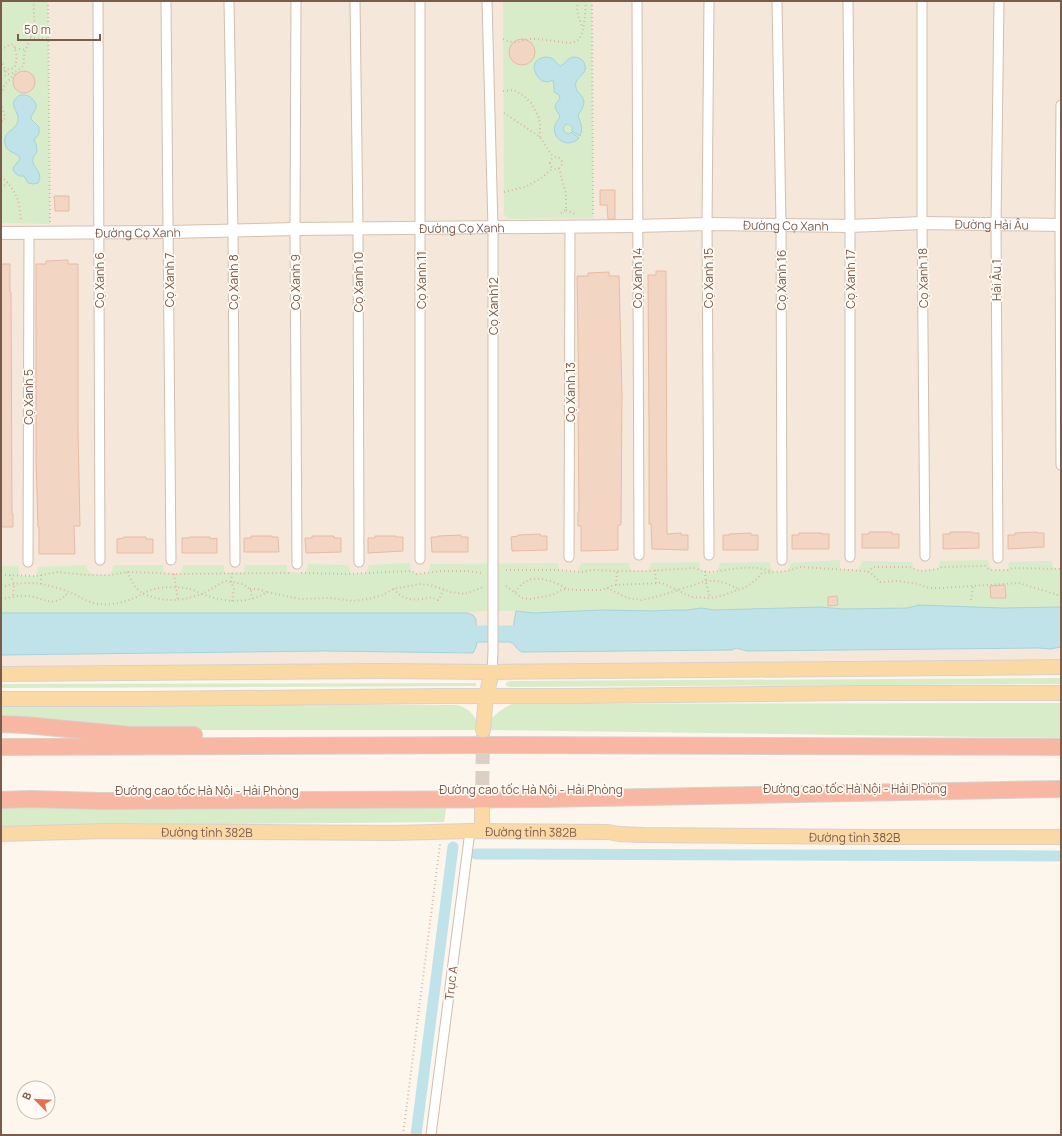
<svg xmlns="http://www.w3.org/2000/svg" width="1062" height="1136" viewBox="0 0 1062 1136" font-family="Manrope,sans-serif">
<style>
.residential{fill:#f5e8da}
.green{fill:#d8ecc9}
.water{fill:#bfe3e8;stroke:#a5d3da}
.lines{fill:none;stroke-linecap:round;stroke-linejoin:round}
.canal{stroke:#bfe3e8;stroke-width:11}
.building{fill:#f3d5c3;stroke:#e6bba3}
.primary-tunnel{stroke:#dcd0c4;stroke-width:14;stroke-dasharray:14 7;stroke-linecap:butt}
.street-casing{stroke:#d1beb0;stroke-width:11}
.secondary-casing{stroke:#d6c0b0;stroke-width:14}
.primary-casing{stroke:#dad1cd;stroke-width:16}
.highway-casing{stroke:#dad1cd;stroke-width:18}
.path{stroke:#d9b8a5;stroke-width:2;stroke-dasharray:1 3;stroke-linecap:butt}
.street{stroke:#fff;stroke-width:9}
.secondary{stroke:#fff;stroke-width:12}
.primary{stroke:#fbd9a5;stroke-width:14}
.highway{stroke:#f7b7a3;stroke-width:16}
.labels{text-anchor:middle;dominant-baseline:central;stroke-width:3.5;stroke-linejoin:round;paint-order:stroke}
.street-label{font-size:12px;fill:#7a5c4d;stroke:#fffaf3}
</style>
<rect width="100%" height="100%" fill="#fdf6ec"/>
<!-- residential -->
<path class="residential" d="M1,1h1060v671l-1060,2z"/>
<!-- green -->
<path class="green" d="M1,1h47l2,223 -49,-1z
M503,1h89l1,217 -83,1 -4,-2 -2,-3z
M840,560v9l18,1 4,-9 50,1 2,7 6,2 18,-2 2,-8 48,-1 1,5 3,5h16l1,-8 43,-1 1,6 3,2h5v38l-59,1 -83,-3 -12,3 -64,1 -23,-2 -105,3 -14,-2 -14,2h-14l-20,1 -51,-1 -68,3 -14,-2h-37l-16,2h-466v-47h17l2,10h16l2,-9 48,-2c1,12 15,10 24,10l4,-10h49l1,8 17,1 2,-9h41v5l2,3 18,-1 1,-7h42v7l18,1 3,-6 -1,-3 41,1 1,3 3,6 14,-1 3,-8 41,-2 1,8 7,3 11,-1 1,-9 128,-1 1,7 18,2 4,-9h48v4l4,4h15l3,-8 48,-1 2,9 13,2 3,-1 3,-9 50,-1c0,5 1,7 5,10l12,-1 3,-5v-3z
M1061,678v6l-551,3 -5,-2 2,-3 3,-1z
M476,683v3l-475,2v-4z
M1061,703v35l-574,-8c1,-12 14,-21 25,-26z
M84,704l373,1c13,3 20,13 23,25h-321l-94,-10 -64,-5v-10z
M80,804h367l-3,18 -218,2 -39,1 -186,2v-19z"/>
<!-- water -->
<path class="water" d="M546,57c11,1 7,5 14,9 5,-2 7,-8 13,-9 3,0 7,1 9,3 2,1 2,3 3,5 2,9 -6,10 -9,17 -1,3 0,6 1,9 10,9 8,14 1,24 2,9 6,11 2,21l-8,-5c1,-4 -1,-6 -5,-7 -6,3 -4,9 2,10l2,-2 8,6c-10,11 -28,2 -24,-13 1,-3 3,-5 5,-8 -1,-4 -5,-7 -5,-11 1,-4 4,-5 5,-8l-1,-3 -5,-3v-6l-1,-6 -5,2 -6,-1c-10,-8 -12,-22 4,-24z
M20,95c8,-1 12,2 16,9v4l-5,9v2l8,8c0,6 1,8 -4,11l-1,3 2,2 1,9c-13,14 9,17 1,31l-5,1 -5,-1 -4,-7h-5l-5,-4 -1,-4 7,-9 -1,-3c-5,-4 -12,-4 -14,-12 -3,-14 12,-13 13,-24 1,-10 -12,-16 2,-25z
M919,605l83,3 59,-1v40l-11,2 -11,-1 -292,3 -11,-3 -4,2 -210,2c-7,-3 -5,-7 -12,-10h-33l-1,5 -3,6 -148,-2 -324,4v-42h466l6,2 3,4v6l1,8 35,1 4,-23 18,2 68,-3 51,1 20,-1h14l14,-2 14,2 105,-3 23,2 64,-1z"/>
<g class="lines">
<!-- canal -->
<path class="canal" d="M462,631h64
M476,854l585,2
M416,1135l37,-288"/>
</g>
<!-- building -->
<path class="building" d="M509 52a13 13 0 1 1 26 0a13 13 0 1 1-26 0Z
M13 82a11 11 0 1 1 22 0a11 11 0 1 1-22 0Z
M600,190h15v29h-7l-1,-14h-7z
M54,196h15v15h-14z
M68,260v4h10v166l2,96h-6l1,28h-36v-27h-1l-2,-68v-195h10v-3z
M1,264h9v28h1l1,222h1v13h-12z
M656,271h10l1,263 14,-1v2h7v15l-36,-1 -1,-25h-2v-99l-1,-150h8z
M609,272v4h10l3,118 -1,131h-3v25l-37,1v-25h-3v-14h1l-1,-105h1l-2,-131h11v-3z
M869,532h23v2h7v14h-37v-14h7z
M950,532h22v1h7v15l-36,1v-15h7z
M1037,532v1h7v14l-36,2v-14h7v-2z
M751,533v2h7v15h-35v-15h6v-1z
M799,533h23v1h7v15h-37v-14h7z
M540,534l1,2h6v14l-35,1 -1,-14 7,-1v-1z
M461,535v2h7v15h-36l-1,-15h7v-1z
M251,536h21v1h6l1,15h-35v-14h7z
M312,536h22v2h7v14l-35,1 -1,-15h7z
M375,536h21v1h7v14l-35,2v-15h7z
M124,537h22v2h7v14h-36v-14l7,-1z
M189,537h21v2l7,-1v15h-35v-15h7z
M1005,585l1,13h-15l-1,-12z
M837,596l1,9 -10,1v-9z"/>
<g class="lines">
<!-- primary-tunnel -->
<path class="primary-tunnel" d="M482,806l1,-71"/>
<!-- street casing -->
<g class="street-casing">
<path id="street" d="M98,1l2,559
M166,1l5,559
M229,1l4,229 2,332
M296,1l-1,228 2,335
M355,1l3,228 1,333
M487,1l6,227v424l-1,20
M637,1l2,554
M709,1l-2,223 2,331
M777,1l4,224 1,335
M848,1l2,225v331
M922,1v222l3,333
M1061,105l-1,120 1,240
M569,557l1,-330
M998,558l-2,-335 3,-222
M420,559v-558
M28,562l1,-329
M431,1135l39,-304"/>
</g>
<!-- secondary casing -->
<g class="secondary-casing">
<g id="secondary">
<path id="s1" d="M1,233l168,-1 126,-3 342,-3 70,-2 143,2 72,-3 139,2"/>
</g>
</g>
<!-- primary casing -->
<g class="primary-casing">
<g id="primary">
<path d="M1,674l379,-3 112,1 569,-5"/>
<path d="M1,699h141l299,-3h139l278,-3h203"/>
<path d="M483,730l3,-34 6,-24"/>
<path d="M482,831v-25"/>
<path id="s2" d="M1,834l105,-3 288,2 76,-2 138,1 11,2 24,1 221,2h197"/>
</g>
</g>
<!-- highway casing -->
<g class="highway-casing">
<path id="highway" d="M1,724l24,1 106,10h63
M1,747l499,-2 561,2
M1,800l29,-1 70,2 443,-2 518,-10"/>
</g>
<!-- path -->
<path class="path" d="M48,1l2,222
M578,1l-1,10 5,16
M592,1l1,214
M30,38l19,1
M503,39c15,7 15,1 28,0 13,0 27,3 40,4 3,-1 7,-2 9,-5 5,-10 5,-26 6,-37
M15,48l10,2
M1,50l8,-5 4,-1c4,8 5,17 1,24l-9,2 -4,2
M1,60l6,15
M1,78c9,-6 15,-4 23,-13 -2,-15 8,-24 10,-38 1,-9 -1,-17 0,-26
M503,91l11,-1 10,6 7,7 8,15 1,6v13
M1,94l4,-10 11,-11
M1,103l4,14 -1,4h-3
M504,113l36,24 13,20
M550 163a6 6 0 1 1 12 0a6 6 0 1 1-12 0Z
M559,168l7,26v16l-4,2 -2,3
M1,176c17,17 18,23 20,46
M1,188l7,-5
M504,192l21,-5 15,-8 13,-11
M566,210l9,4 1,1
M506,570h53l23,2 10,-2 25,1h31l47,-3c12,6 17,4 30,2 15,-2 33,-5 47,2
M655,570l1,13
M705,571l1,12 4,15
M127,572l9,16 7,6c10,-8 34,-8 47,-5 4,1 8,3 12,5l23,-13 18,3 8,6 1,9
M868,572l5,-5h36l11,4 18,-2 4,-2 43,-1 5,4h18l5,-2 48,1
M232,573l-1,9 3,7 -2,12
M301,573l45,1 65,-3 6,3 23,-3h26l17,2
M174,574l4,26
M1,575l35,1 22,-4 28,3h24l17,-3 30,1 17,1 117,-1
M10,575l4,9 -1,13
M41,584v-9
M616,585l1,-14
M506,586l16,12 9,1 21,-4 11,-6 12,1h26l6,-2 7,-3 48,-2 30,14 19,1 13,-3 22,-8 10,-7 6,-7 25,-2 14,-4 63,4 7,2 9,9 18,-1 20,3 11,4h12l78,-5 39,12h3
M1,587c14,-4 25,-5 40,-3 11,2 24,6 35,11 5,3 11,6 17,8 18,4 34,-1 50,-9 23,8 35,8 59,0 21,8 45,11 65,-2l33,7 30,-1 23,3 15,-2 15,-4 10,-6 26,-5 11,1 21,7 14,2 18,-7
M607,588l21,10 13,2 15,-3 50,-16h11l8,2 14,6
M250,589h7l10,3
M393,589c9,9 17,12 29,10 7,-1 8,-3 16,1l2,-2v-2l4,-7
M515,592c2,-2 4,-5 6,-7 13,-13 34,-3 47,4
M1,599c8,-1 17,-4 25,-3 20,1 26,14 43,-4
M971,600l2,-13
M403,1135l37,-291"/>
<!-- street -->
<use href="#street" class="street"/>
<!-- secondary -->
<use href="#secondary" class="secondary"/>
<!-- primary -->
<use href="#primary" class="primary"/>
<!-- highway -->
<use href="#highway" class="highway"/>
</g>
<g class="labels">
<!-- street labels -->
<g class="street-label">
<text stroke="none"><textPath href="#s1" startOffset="991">Đường Hải Âu</textPath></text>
<text stroke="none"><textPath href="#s1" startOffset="785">Đường Cọ Xanh</textPath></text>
<text stroke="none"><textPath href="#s1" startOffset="461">Đường Cọ Xanh</textPath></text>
<text stroke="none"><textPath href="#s1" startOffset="137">Đường Cọ Xanh</textPath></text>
<text transform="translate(637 278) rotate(-90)">Cọ Xanh 14</text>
<text transform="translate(708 278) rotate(-90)">Cọ Xanh 15</text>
<text transform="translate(923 278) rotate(-91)">Cọ Xanh 18</text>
<text transform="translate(850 279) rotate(-90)">Cọ Xanh 17</text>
<text transform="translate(99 280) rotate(-90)">Cọ Xanh 6</text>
<text transform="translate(169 280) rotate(-90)">Cọ Xanh 7</text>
<text transform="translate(421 280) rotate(-90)">Cọ Xanh 11</text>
<text transform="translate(781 280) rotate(-90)">Cọ Xanh 16</text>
<text transform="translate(996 280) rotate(-90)">Hải Âu 1</text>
<text transform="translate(233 282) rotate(-90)">Cọ Xanh 8</text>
<text transform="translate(295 282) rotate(-90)">Cọ Xanh 9</text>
<text transform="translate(358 282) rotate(-90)">Cọ Xanh 10</text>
<text transform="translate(493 306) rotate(-90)">Cọ Xanh12</text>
<text transform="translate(570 392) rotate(-90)">Cọ Xanh 13</text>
<text transform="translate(28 397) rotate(-90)">Cọ Xanh 5</text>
<text x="855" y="788">Đường cao tốc Hà Nội - Hải Phòng</text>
<text x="531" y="789">Đường cao tốc Hà Nội - Hải Phòng</text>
<text x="207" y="790">Đường cao tốc Hà Nội - Hải Phòng</text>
<text stroke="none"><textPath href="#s2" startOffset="530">Đường tỉnh 382B</textPath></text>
<text stroke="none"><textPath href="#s2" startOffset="206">Đường tỉnh 382B</textPath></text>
<text stroke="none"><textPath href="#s2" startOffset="854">Đường tỉnh 382B</textPath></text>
<text transform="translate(451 983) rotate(-83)">Trục A</text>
</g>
</g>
<!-- border -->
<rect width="1062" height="1136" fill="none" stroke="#7a5c4d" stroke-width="4"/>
<!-- north arrow -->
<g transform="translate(36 1100) rotate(294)"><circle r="19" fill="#fffaf3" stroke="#cabbb1"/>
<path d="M0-3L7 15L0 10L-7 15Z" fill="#e76f51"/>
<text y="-6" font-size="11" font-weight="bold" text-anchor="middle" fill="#7a5c4d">B</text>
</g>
<!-- scale -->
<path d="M18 34v6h82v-6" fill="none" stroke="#7a5c4d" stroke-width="2"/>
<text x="24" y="34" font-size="12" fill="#7a5c4d" stroke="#fffaf3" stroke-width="3" paint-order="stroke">50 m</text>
</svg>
